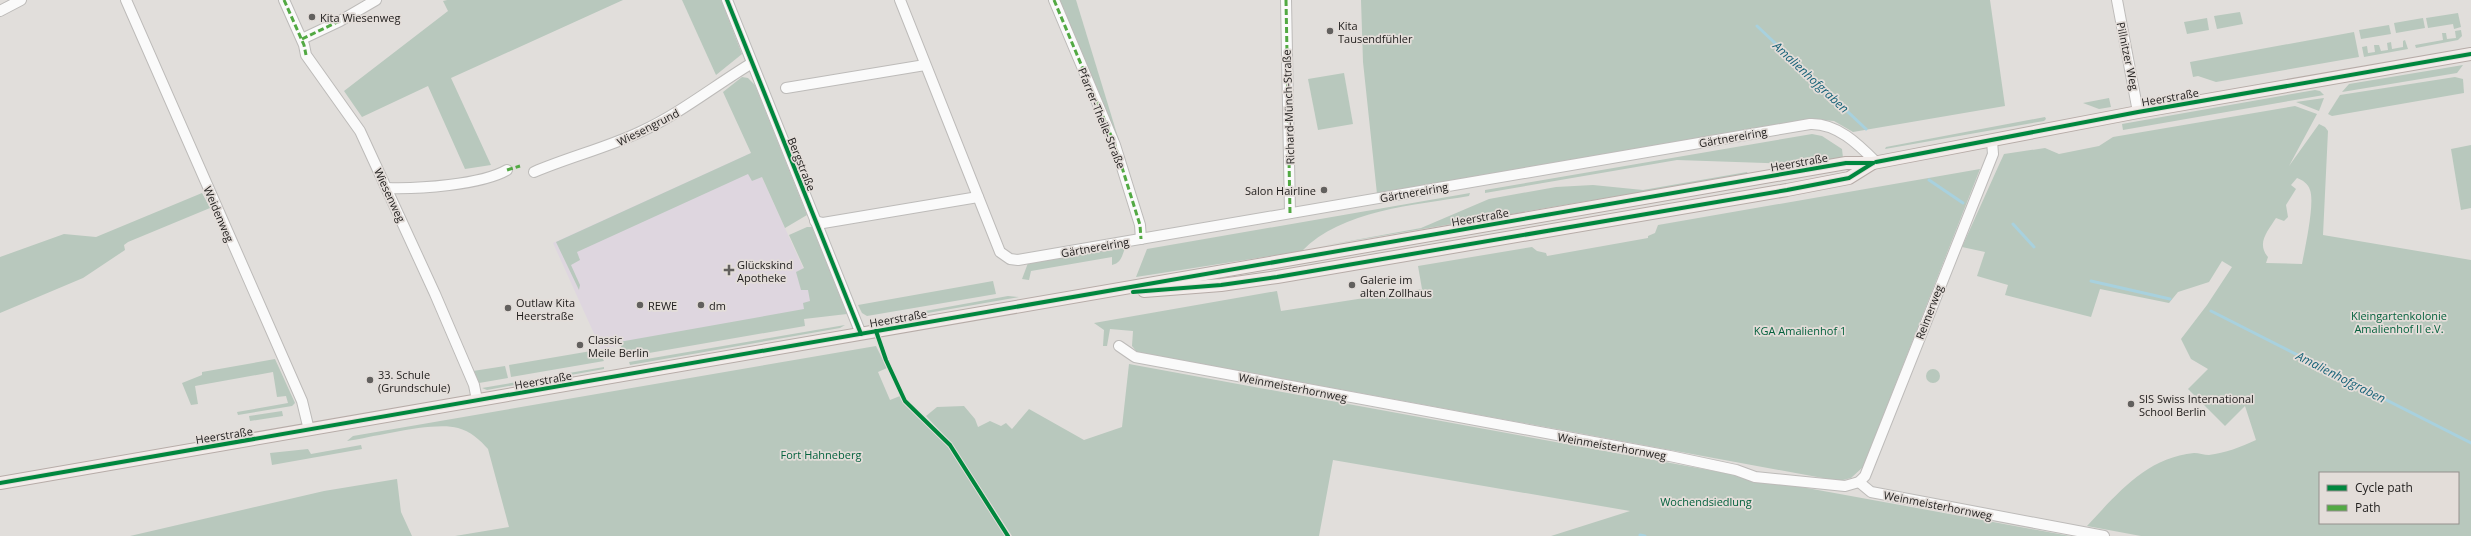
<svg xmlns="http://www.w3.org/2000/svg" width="2471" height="536" font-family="'Open Sans',sans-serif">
<rect width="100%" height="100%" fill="#e1dedb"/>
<polygon fill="#ded6df" points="751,153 822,310 601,349 553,243"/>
<g fill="#b8c8bd" fill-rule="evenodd">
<polygon points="447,0 623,0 451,78 491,165 465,169 428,86 362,117 344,91 448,11 443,1"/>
<polygon points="682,0 721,0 742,54 716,75"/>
<polygon points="1059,0 1076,0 1124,157"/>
<polygon points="1361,0 1990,0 2005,106 1853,132 1834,121 1811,119 1377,194 1363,62"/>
<polygon points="2240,12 2243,24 2217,29 2214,16"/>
<polygon points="2458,13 2461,27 2454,29 2453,24 2428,28 2426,18"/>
<polygon points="2207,18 2209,30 2187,34 2184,22"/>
<polygon points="2423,18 2425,28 2396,33 2394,23"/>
<polygon points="2389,25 2391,34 2361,39 2359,30"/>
<polygon points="2461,30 2462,36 2458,40 2416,48 2415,45 2443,40 2442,33 2446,33 2447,39 2456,38 2455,31"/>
<polygon points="2354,32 2359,57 2216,82 2198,76 2193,77 2190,62"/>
<polygon points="2405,40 2408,49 2364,57 2362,47 2367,46 2368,53 2375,52 2374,45 2379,45 2381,51 2388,50 2387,43 2391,42 2392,49 2403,47 2403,41"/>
<polygon points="2463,65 2457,73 2342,92 2349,84"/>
<polygon points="1344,73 1353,124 1318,130 1308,79"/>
<polygon points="742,77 748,78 755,85 807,215 785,228 762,177 752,181 748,174 577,252 580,260 571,265 580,285 579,290 556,242 751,153 723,92"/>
<polygon points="2455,77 2463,79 2464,93 2332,116 2328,114 2340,95"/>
<polygon points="2315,90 2320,91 2324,95 2123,130 2122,124"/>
<polygon points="2109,98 2111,107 2099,109 2083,103"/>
<polygon points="2324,98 2319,111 2296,102"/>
<path d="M 2295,106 L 2317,114 L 2289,166 L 2319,124 L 2325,127 L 2328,131 L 2323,235 L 2471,260 L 2471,536 L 2141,536 L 2087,526 C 2118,493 2146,458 2194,453 C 2199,453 2204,455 2209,455 C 2225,453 2241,447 2256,440 L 2245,406 L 2225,426 L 2188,389 L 2208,369 L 2191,359 L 2181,339 L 2207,305 L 2232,267 L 2222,261 L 2209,282 L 2178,292 L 2169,303 L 2100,289 L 2091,317 L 2005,295 L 2008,285 L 1977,276 L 1985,252 L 1962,247 L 1998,167 L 2004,154 L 2045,148 L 2059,154 L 2099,146 L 2113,137 ZM 2297,178 C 2302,180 2308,183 2310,190 C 2315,203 2305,248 2302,264 L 2266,263 L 2268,257 C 2256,243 2268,231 2276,218 L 2284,221 L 2288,217 L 2286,205 L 2296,189 L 2291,185 ZM 2320,473 L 2458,473 L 2458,523 L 2320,523 Z"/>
<polygon points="2045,117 2046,119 2044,121 1885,149 1886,147"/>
<polygon points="1812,134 1822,136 1842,149 1843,158 1796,164 1677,160 1485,193 1485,190"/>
<polygon points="2471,145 2471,208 2461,210 2451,149"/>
<polygon points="1980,169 1863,467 1851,478 1839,481 1137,352 1132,346 1133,331 1110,329 1107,346 1103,346 1104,330 1094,323 1277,291 1281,311 1422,289 1418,266 1532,247 1537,251 1546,253 1547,256 1648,238 1648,236 1655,233 1658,225"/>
<polygon points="1747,172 1748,174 1322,246 1421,228 1489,199 1556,187 1593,185 1643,190"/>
<polygon points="202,193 210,208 128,242 124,245 125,250 83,278 0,313 0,257 64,234 96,237"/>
<path d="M 1470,193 L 1469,196 C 1416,205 1341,210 1302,251 L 1136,277 L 1147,249 Z"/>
<polygon points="807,227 812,227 847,314 804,319 805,326 626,357 619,342 804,309 803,303 810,301 808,290 801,290 796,272 804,268 789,235"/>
<path d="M 1123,247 L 1125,248 C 1122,256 1121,263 1112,265 L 1112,257 L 1031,271 L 1029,280 L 1022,279 L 1028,263 Z"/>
<polygon points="993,281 996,294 867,316 862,313 858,305"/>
<polygon points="1008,296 1019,297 893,319 892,317"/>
<polygon points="845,325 840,328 630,365 629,362"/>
<path d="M 876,346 L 887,368 L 878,372 L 890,400 L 900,396 L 947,445 L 1006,536 L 455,536 L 509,527 L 488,449 C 480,440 470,431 458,428 C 433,421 375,437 347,441 L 353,436 Z"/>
<polygon points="597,350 604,361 511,377 509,365"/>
<polygon points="275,359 295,403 292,406 238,415 237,412 288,403 286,396 277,397 273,372 195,386 198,404 191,405 182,383 202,375 202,372"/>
<polygon points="1129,364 2070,536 1551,536 1630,511 1333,460 1319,536 1012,536 952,444 926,416 937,407 964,406 975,419 978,427 990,421 1001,426 1006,423 1012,429 1029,409 1084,440 1122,427"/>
<polygon points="505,366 508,378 479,383 473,371"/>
<polygon points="604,367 604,369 487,390 482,388"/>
<circle cx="1933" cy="376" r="7"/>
<polygon points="282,411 283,416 250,421 249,416"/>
<polygon points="361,445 362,449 272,465 270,453 308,449 311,454"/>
<polygon points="397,479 401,512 412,536 130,536 324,491"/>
</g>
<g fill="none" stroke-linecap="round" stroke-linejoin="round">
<g stroke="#a8d1de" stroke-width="3">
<polyline points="1757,26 1866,129"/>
<polyline points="1929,180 1963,203"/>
<polyline points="2013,224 2034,247"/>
<polyline points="2091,281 2170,299"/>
<polyline points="2211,311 2471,443"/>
<polyline points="1640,535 1645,536"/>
</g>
<defs>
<g id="minor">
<polyline points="126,0 302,401 309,430"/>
<polyline points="284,0 304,45 306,55 360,131 435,294 474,385 477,400"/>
<polyline points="727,0 861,334"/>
<path d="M 900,0 L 1000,252 L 1010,259 L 1018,260 L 1810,124 C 1837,123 1858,144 1876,162"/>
<polyline points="1054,0 1115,145 1140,225 1141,239"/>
<polyline points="1286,0 1290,213"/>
<polyline points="2117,0 2138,112"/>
<polyline points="0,11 21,0"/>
<polyline points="302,39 340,21 376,0"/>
<polyline points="786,88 925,65"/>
<path d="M 534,172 C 569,157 606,148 640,132 C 681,113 714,86 752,63"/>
<path d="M 387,188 C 418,189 481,185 507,170"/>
<polyline points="815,221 823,223 978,197"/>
<polyline points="1119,346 1135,357 1670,456 1736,470 1755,477 1845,486 1859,482 1865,476 1993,154 1992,141"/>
<polyline points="1859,482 1871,492 2104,536"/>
</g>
<g id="major">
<polyline points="1144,291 1221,285 1277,277 1787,190 1849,178 1873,163"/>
<polyline points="0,483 1846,163 1873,163 2138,112 2471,54"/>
</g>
</defs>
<use href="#minor" stroke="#bdbbb9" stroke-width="12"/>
<use href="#major" stroke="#b7aca8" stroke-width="14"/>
<use href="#minor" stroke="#fafafa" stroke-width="10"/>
<use href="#major" stroke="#f2ecea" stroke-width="12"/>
<g stroke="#52a943" stroke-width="3" stroke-dasharray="6 3" stroke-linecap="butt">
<polyline points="284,0 304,45 306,55"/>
<polyline points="1054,0 1115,145 1140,225 1141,239"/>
<polyline points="1286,0 1290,213"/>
<polyline points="302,39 352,15"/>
<polyline points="507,170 520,166"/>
</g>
<defs>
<g id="cycleway">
<polyline points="727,0 861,334"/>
<polyline points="1876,162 2138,112 2471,54"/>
<polyline points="1133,292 1221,285 1277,277 1787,190 1849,178 1873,163"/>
<polyline points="876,331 886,360 905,401 950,445 1008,536"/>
<polyline points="0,483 1846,163 1873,163"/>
</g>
</defs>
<use href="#cycleway" stroke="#e3ddd9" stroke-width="6"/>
<use href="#cycleway" stroke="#00873e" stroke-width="4"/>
</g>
<g fill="#62605e" stroke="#e3ddd9" stroke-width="1.5">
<circle cx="312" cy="17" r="4"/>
<circle cx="1330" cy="31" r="4"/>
<circle cx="1324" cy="190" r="4"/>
<path d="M727 264h4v4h4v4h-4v4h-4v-4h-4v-4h4z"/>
<circle cx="1352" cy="285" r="4"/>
<circle cx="640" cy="305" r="4"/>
<circle cx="701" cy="305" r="4"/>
<circle cx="508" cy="308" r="4"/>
<circle cx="580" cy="345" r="4"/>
<circle cx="370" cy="380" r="4"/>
<circle cx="2131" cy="404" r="4"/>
</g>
<g text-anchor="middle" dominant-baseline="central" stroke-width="3.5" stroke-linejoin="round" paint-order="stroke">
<g font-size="11" fill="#1e1c1b" stroke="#e3ddd9" text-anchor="start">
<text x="320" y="17">Kita Wiesenweg</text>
<text x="1338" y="25">Kita<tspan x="1338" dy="13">Tausendfühler</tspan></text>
<text x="1316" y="190" text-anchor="end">Salon Hairline</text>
<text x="737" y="264">Glückskind<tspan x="737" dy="13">Apotheke</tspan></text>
<text x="1360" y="279">Galerie im<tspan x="1360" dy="13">alten Zollhaus</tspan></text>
<text x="516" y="302">Outlaw Kita<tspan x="516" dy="13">Heerstraße</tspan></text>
<text x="648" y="305">REWE</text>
<text x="709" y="305">dm</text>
<text x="588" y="339">Classic<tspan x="588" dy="13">Meile Berlin</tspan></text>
<text x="378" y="374">33. Schule<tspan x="378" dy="13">(Grundschule)</tspan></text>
<text x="2139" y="398">SIS Swiss International<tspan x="2139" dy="13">School Berlin</tspan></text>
</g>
<g font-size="11" fill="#1e1c1b" stroke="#e3ddd9">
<text transform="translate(2128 56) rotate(78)">Pillnitzer Weg</text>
<text transform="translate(2170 97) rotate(-10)">Heerstraße</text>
<text transform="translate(1288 107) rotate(-92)">Richard-Münch-Straße</text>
<text transform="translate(1102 118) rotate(68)">Pfarrer-Theile-Straße</text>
<text transform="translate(648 127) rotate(-27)">Wiesengrund</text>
<text transform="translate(1733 137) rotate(-10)">Gärtnereiring</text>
<text transform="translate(1799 162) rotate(-10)">Heerstraße</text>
<text transform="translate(802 164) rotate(68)">Bergstraße</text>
<text transform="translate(1414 192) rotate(-10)">Gärtnereiring</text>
<text transform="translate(390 195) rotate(65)">Wiesenweg</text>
<text transform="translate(219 214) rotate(67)">Weidenweg</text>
<text transform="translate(1480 217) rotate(-10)">Heerstraße</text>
<text transform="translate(1095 247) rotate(-10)">Gärtnereiring</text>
<text transform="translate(1929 312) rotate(-69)">Reimerweg</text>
<text transform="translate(898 318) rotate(-10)">Heerstraße</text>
<text transform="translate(543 380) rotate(-10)">Heerstraße</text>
<text transform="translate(1293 387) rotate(11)">Weinmeisterhornweg</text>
<text transform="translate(224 435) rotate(-9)">Heerstraße</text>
<text transform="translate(1612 446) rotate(10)">Weinmeisterhornweg</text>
<text transform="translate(1938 505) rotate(11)">Weinmeisterhornweg</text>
</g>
<g font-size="11" fill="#04613d" stroke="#e3ddd9">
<text x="2399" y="315">Kleingartenkolonie<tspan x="2399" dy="13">Amalienhof II e.V.</tspan></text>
<text x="1800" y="330">KGA Amalienhof 1</text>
<text x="821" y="454">Fort Hahneberg</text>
<text x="1706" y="501">Wochendsiedlung</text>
</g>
<g font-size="12" font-style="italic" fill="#156177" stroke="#e3ddd9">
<text transform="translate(1811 77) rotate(43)">Amalienhofgraben</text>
<text transform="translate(2341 377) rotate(27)">Amalienhofgraben</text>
</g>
</g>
<rect x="2319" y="472" width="140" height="52" fill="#e3ddd9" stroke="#94908d"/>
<rect x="2327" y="485" width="20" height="6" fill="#00873e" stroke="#94908d"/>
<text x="2355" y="492" font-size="12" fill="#1e1c1b">Cycle path</text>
<rect x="2327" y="505" width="20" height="6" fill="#52a943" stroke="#94908d"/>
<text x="2355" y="512" font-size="12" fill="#1e1c1b">Path</text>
</svg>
